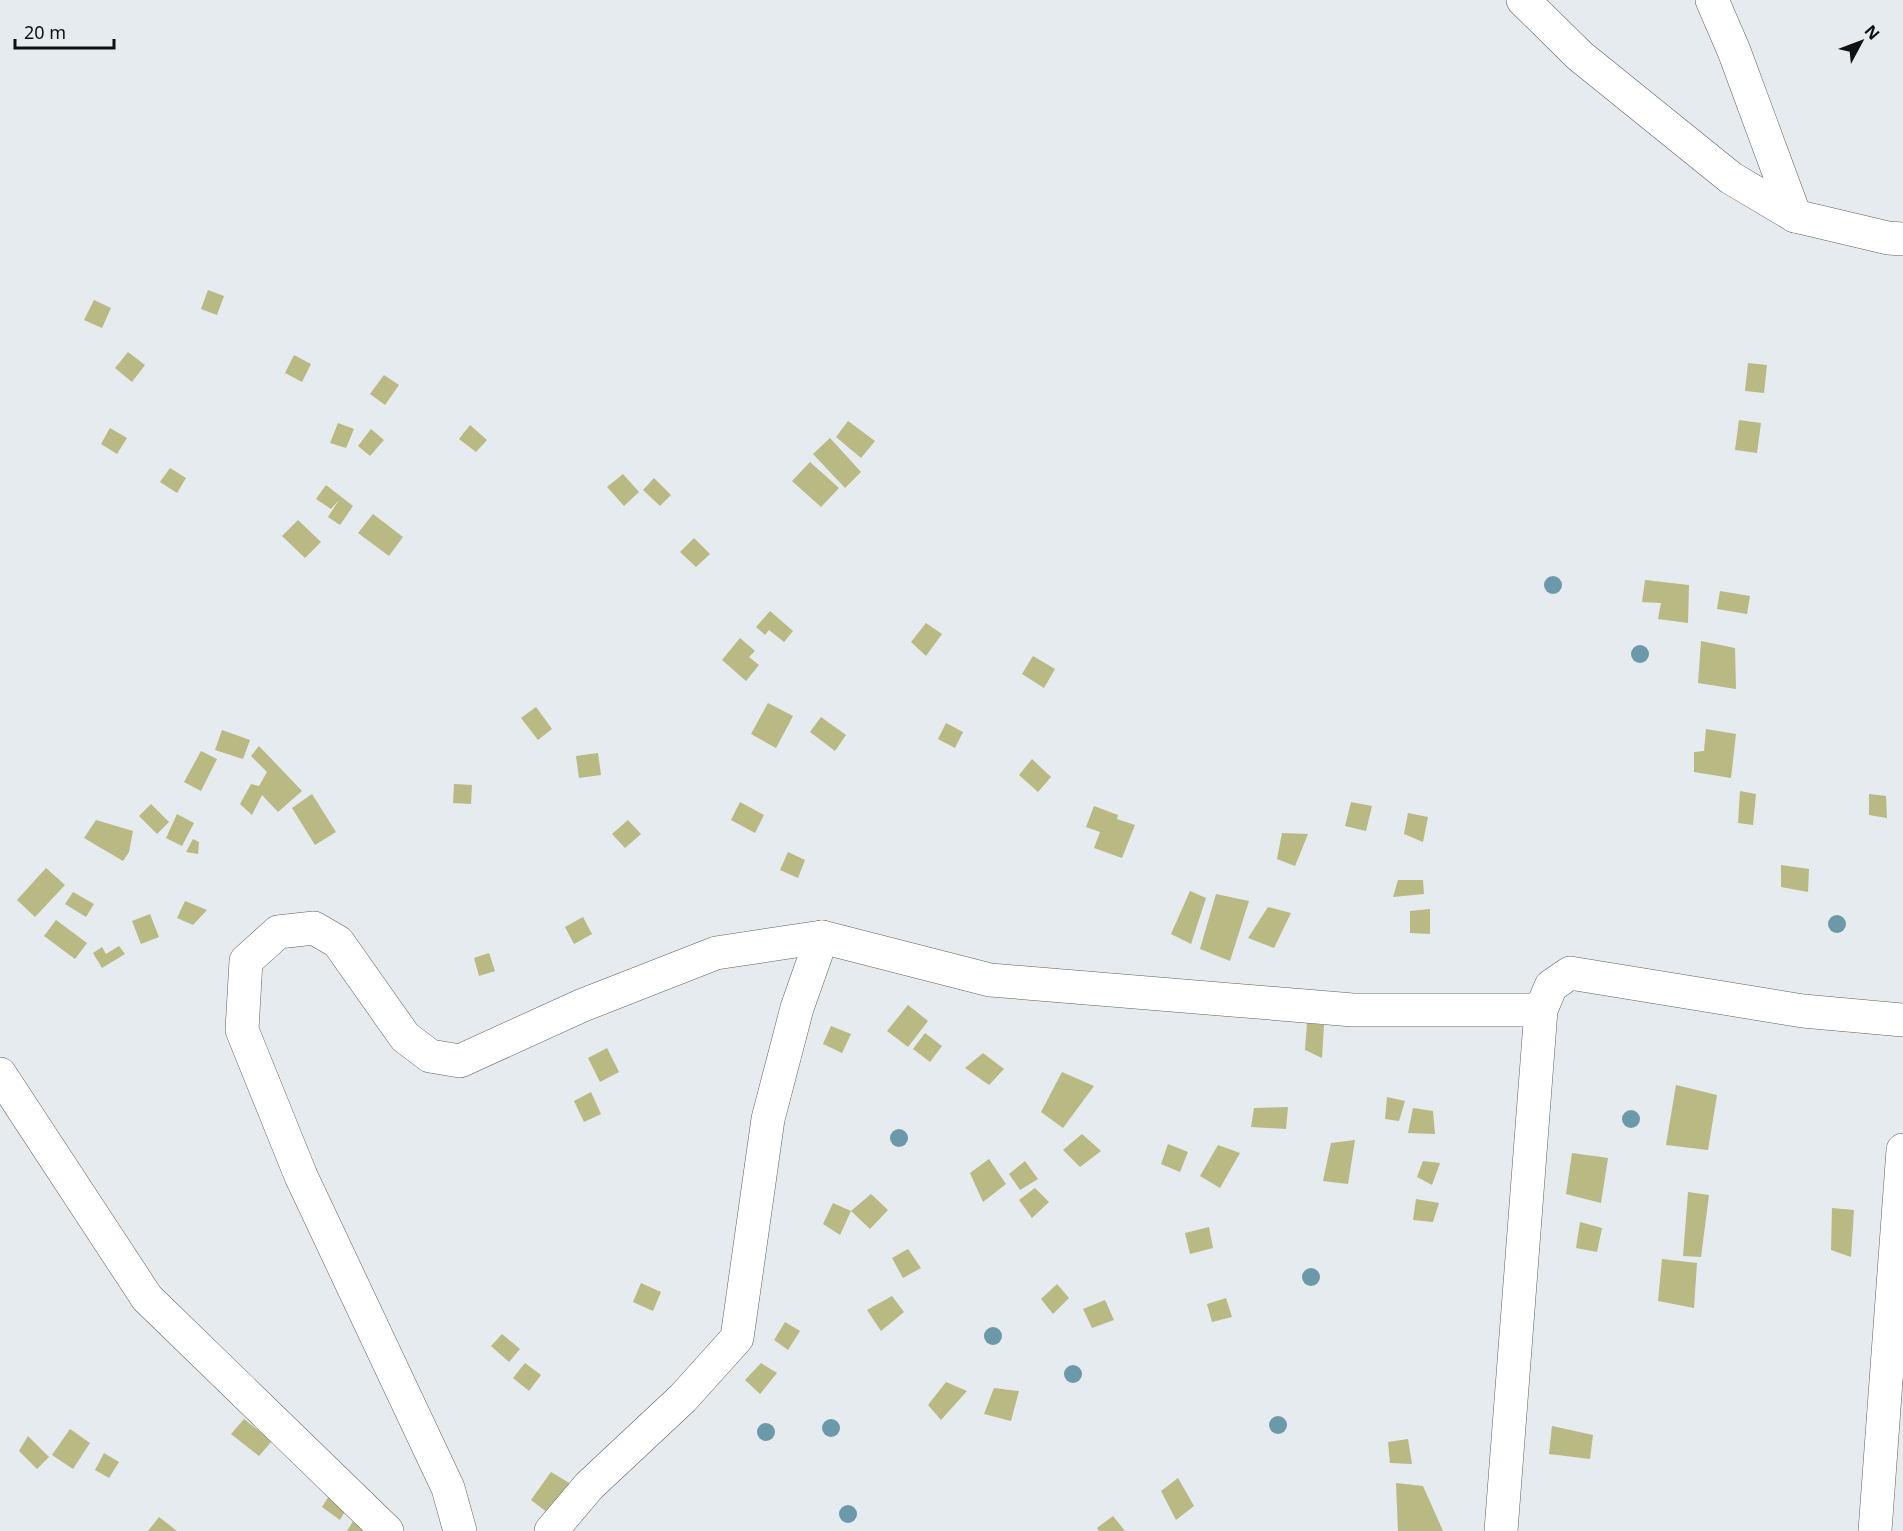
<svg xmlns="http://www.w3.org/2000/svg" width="1903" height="1531" font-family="'Noto Sans',sans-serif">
<rect width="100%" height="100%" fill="#e5ebee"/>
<g fill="#b9b983">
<polygon points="208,290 224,296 217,315 201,309"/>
<polygon points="94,300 111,308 102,328 84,320"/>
<polygon points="128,352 145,365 132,382 115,368"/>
<polygon points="294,355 311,364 302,382 285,373"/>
<polygon points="1748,363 1767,365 1764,393 1745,391"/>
<polygon points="384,375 399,385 385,405 370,394"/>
<polygon points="1739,420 1761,423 1757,453 1735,450"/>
<polygon points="848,421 875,441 861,458 836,437"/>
<polygon points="338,423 354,429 346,448 330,443"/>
<polygon points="470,425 487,440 476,452 459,439"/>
<polygon points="110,428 127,438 117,454 101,444"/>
<polygon points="371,429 384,440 370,456 358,446"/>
<polygon points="830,438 861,472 845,488 813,454"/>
<polygon points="810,462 839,488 821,507 792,481"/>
<polygon points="170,468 186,478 177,493 160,482"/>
<polygon points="623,474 639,492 624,506 607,487"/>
<polygon points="654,478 671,495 660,506 643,490"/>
<polygon points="326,485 353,506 340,525 328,517 339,500 331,509 316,499"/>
<polygon points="373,514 403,537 389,556 358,533"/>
<polygon points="298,520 321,542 305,558 282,536"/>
<polygon points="694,538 710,554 696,567 680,552"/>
<polygon points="1645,580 1689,585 1688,623 1658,619 1661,603 1642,602"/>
<polygon points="1720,591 1750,596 1747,614 1717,609"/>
<polygon points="770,611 793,631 784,642 769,630 765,635 756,627"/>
<polygon points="926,623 942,634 926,656 911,642"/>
<polygon points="740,638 755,651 749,657 759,665 746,681 722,660"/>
<polygon points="1701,641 1735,648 1736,689 1698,683"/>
<polygon points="1033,656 1055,669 1044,688 1022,674"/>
<polygon points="768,703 793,716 776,748 751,734"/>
<polygon points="536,707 552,729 538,740 521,718"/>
<polygon points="821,717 846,735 835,751 810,732"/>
<polygon points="946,723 963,732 955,748 938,739"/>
<polygon points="1706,729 1736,734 1731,778 1694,772 1694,752 1704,751"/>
<polygon points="222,730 250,740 243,759 215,750"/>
<polygon points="259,746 302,791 278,812 262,795 252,815 240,804 251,784 259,786 267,772 251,756"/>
<polygon points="201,751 217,759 201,791 184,782"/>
<polygon points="598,753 601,775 579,778 576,756"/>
<polygon points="1032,759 1051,777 1038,792 1019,775"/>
<polygon points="454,784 472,785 471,804 453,803"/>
<polygon points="1740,791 1756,794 1753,825 1738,823"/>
<polygon points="312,794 336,832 315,845 292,808"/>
<polygon points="1869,794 1886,796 1887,818 1869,815"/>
<polygon points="740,802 764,815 755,833 731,820"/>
<polygon points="1351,802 1372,806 1366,831 1345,826"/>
<polygon points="151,804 169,822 157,834 139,816"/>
<polygon points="1094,806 1118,815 1117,819 1135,825 1122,858 1094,848 1100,832 1086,827"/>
<polygon points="1408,813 1428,817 1423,842 1404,834"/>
<polygon points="177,814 194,823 182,846 166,838"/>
<polygon points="96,820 133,831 129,852 123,861 84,838"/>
<polygon points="628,820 641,834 625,848 612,834"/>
<polygon points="1282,833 1308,834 1295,866 1277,859"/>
<polygon points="193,839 199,842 198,854 186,852"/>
<polygon points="788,852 805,860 798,878 780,870"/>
<polygon points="1781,865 1809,869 1808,892 1781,887"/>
<polygon points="46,868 65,885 35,917 17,900"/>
<polygon points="1398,880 1423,880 1424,894 1393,897"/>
<polygon points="1190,891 1206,898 1191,944 1171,934"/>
<polygon points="73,892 94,904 86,917 65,904"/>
<polygon points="1216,894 1249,901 1230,961 1200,949"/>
<polygon points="185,901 207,910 193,925 177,918"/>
<polygon points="1268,907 1291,913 1274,948 1248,938"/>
<polygon points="1430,909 1430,934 1410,933 1410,911"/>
<polygon points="150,914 159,937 141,944 132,921"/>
<polygon points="583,917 592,934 574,944 565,927"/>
<polygon points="56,920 87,943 75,959 44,936"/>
<polygon points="119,946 125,954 102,968 93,953 102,947 106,954"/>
<polygon points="489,953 495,971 479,976 474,958"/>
<polygon points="908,1005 928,1021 908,1047 887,1031"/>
<polygon points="1307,1023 1324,1025 1322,1058 1305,1050"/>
<polygon points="831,1026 851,1034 842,1053 823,1044"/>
<polygon points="925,1033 942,1046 930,1062 913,1049"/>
<polygon points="607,1048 619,1072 600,1082 588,1058"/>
<polygon points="983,1053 1004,1069 989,1085 965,1068"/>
<polygon points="1062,1072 1094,1086 1063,1128 1041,1112"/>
<polygon points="1676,1085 1717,1095 1708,1150 1666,1145"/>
<polygon points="591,1092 601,1114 584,1122 574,1101"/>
<polygon points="1387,1097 1405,1101 1399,1121 1385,1119"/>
<polygon points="1288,1107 1286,1129 1251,1127 1254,1108"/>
<polygon points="1413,1108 1433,1111 1435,1134 1408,1133"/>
<polygon points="1082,1134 1101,1151 1080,1167 1063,1150"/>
<polygon points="1355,1140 1348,1184 1323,1181 1331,1143"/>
<polygon points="1168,1144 1188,1152 1180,1172 1161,1164"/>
<polygon points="1218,1145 1240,1153 1220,1188 1200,1176"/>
<polygon points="1572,1153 1608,1158 1601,1203 1566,1194"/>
<polygon points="989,1159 1006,1184 983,1202 970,1173"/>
<polygon points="1025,1161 1038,1179 1020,1190 1009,1174"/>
<polygon points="1423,1161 1440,1163 1432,1185 1417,1177"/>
<polygon points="1035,1188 1049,1202 1032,1218 1019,1200"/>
<polygon points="1688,1192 1709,1195 1701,1257 1683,1256"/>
<polygon points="871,1194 888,1210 870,1229 851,1211 840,1235 823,1224 833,1203 851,1211"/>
<polygon points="1416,1199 1439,1203 1433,1222 1413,1220"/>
<polygon points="1832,1208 1854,1210 1851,1257 1831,1250"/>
<polygon points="1580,1222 1602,1228 1597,1252 1576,1248"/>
<polygon points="1209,1227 1213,1248 1190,1254 1185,1233"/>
<polygon points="908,1249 921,1268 903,1278 892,1258"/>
<polygon points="1662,1259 1697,1263 1694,1308 1658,1301"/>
<polygon points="641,1283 661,1292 653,1311 633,1302"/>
<polygon points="1057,1284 1069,1298 1053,1314 1041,1299"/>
<polygon points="892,1296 904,1312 881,1331 867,1310"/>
<polygon points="1226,1298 1232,1317 1212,1322 1207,1304"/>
<polygon points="1105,1300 1114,1320 1092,1328 1083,1309"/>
<polygon points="785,1322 800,1331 788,1350 774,1340"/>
<polygon points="502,1334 520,1349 509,1362 491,1346"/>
<polygon points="525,1363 541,1375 529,1391 513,1378"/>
<polygon points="761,1363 777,1373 760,1394 745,1380"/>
<polygon points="946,1382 967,1391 941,1420 928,1405"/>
<polygon points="994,1388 1019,1391 1011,1421 984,1414"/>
<polygon points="244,1419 272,1441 259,1456 231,1434"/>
<polygon points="1552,1426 1593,1435 1590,1459 1549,1454"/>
<polygon points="70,1429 90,1443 73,1469 52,1455"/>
<polygon points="28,1436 49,1457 37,1469 19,1451"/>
<polygon points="1408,1439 1412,1464 1390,1463 1388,1442"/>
<polygon points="104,1453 119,1462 109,1478 95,1470"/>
<polygon points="551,1472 571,1484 548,1513 531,1500"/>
<polygon points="1178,1478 1194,1506 1176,1520 1161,1491"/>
<polygon points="1396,1483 1423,1486 1443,1531 1398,1531"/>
<polygon points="334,1488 348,1506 340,1520 322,1507"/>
<polygon points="358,1513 376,1531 347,1531"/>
<polygon points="1113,1516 1125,1531 1099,1531 1097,1528"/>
<polygon points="159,1517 177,1531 148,1531"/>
</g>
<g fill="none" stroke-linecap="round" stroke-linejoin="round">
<defs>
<g id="minor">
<polyline points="1523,0 1580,56 1731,178 1795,216 1888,238 1903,239"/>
<polyline points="1712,0 1734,51 1795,216"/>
<polyline points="0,1074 147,1298 387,1531"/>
<polyline points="460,1531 448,1488 301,1176 242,1030 246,961 278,932 314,928 338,942 405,1037 430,1056 460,1061 583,1005 716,953 822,937 990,980 1353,1010 1541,1010"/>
<polyline points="551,1531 589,1486 683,1398 737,1338 768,1119 797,1008 822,937"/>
<polyline points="1501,1531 1541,1010 1551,986 1570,973 1803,1011 1903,1020"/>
<polyline points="1875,1531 1903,1150"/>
</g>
</defs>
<use href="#minor" stroke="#5c6164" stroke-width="34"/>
<use href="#minor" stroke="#fff" stroke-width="33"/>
</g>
<g fill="#6b99aa">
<circle cx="1553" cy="585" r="9"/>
<circle cx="1640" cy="654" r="9"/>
<circle cx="1837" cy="924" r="9"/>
<circle cx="1631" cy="1119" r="9"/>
<circle cx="899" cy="1138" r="9"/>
<circle cx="1311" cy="1277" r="9"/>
<circle cx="993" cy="1336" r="9"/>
<circle cx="1073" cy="1374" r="9"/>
<circle cx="1278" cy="1425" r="9"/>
<circle cx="831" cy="1428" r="9"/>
<circle cx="766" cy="1432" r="9"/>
<circle cx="848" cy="1514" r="9"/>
</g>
<g transform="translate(1861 42) rotate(49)" stroke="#e5ebee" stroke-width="4.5" paint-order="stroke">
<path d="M0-4.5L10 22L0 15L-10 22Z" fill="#0e1011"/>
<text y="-9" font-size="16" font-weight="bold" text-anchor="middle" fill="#0e1011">N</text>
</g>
<path d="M15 39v9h99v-9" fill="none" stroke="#0e1011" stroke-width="3"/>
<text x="24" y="39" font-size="18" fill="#0e1011" stroke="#e5ebee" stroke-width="4.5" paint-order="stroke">20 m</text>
</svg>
